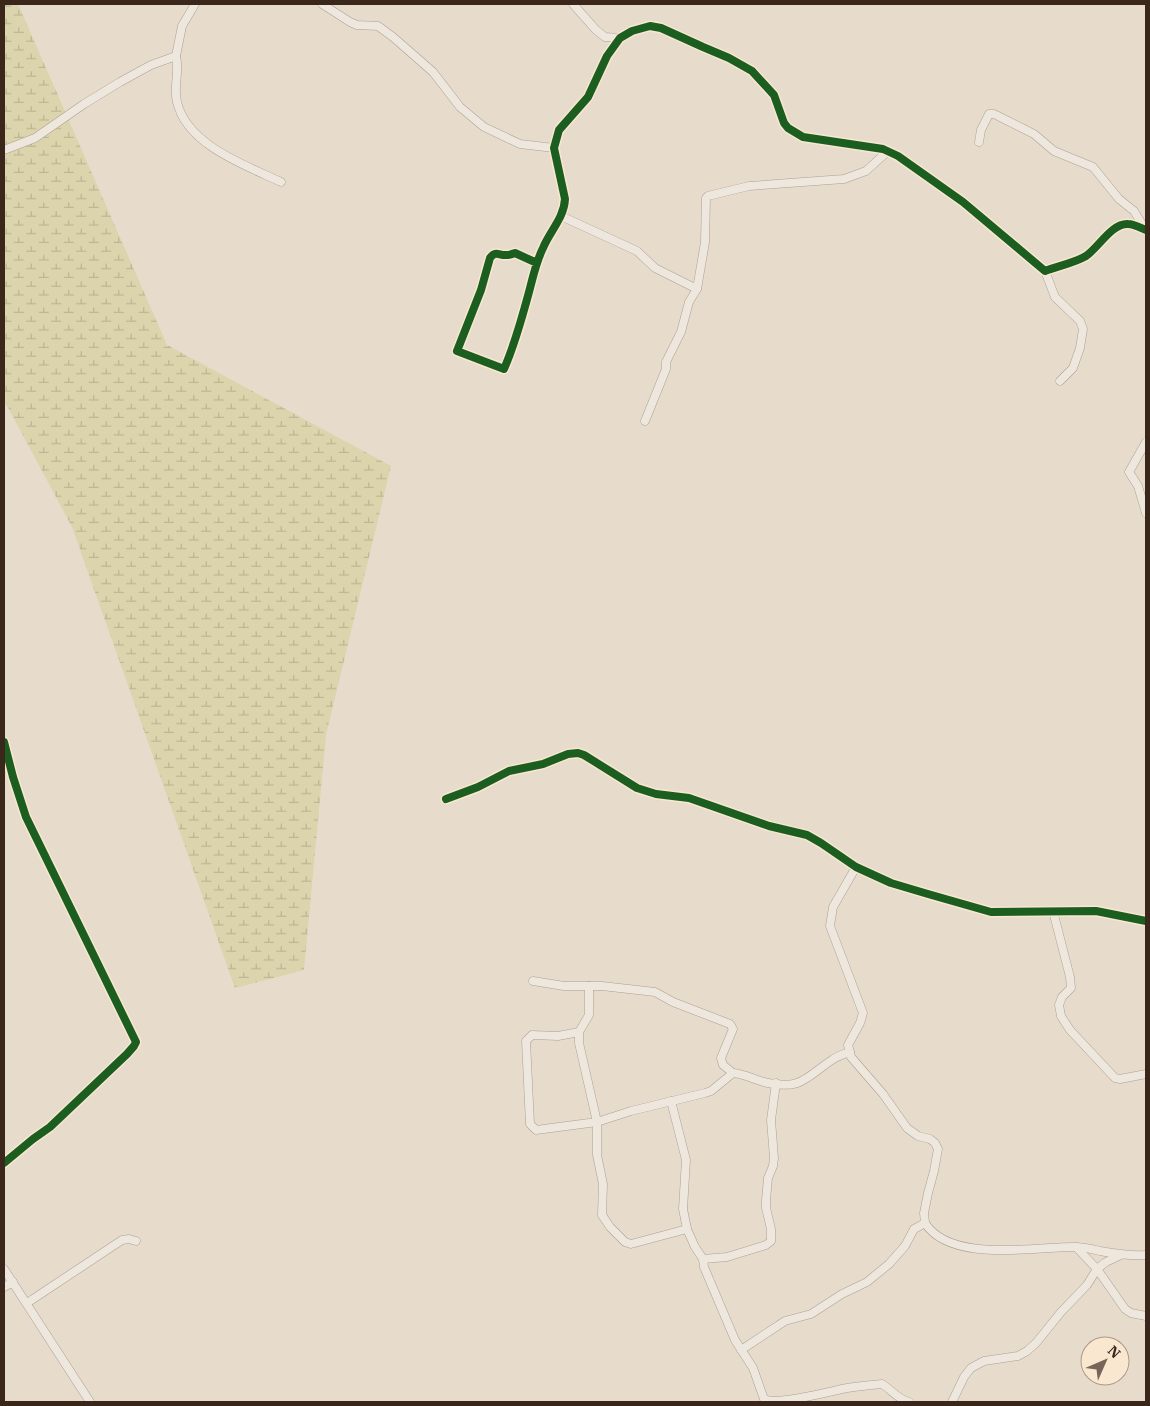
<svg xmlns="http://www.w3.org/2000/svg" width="1150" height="1406" font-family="'IBM Plex Serif',serif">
<defs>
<pattern id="wetland-marsh" width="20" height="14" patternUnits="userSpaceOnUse" patternTransform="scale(1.25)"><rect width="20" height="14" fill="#dbd4ac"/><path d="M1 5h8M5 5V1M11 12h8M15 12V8" fill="none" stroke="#bdb693"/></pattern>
</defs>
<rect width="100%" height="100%" fill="#e7dbcb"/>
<polygon fill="url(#wetland-marsh)" points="4,4 18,4 167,345 391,466 326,735 304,970 235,988 72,527 4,400"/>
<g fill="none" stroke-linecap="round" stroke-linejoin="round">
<defs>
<g id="street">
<polyline points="322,4 350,22 357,25 378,26 393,37 433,72 460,107 484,127 520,144 554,148"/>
<polyline points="573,4 596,30 605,37 620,38"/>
<path d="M 176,56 C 180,71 173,87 177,102 C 187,145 245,165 281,182"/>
<polyline points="979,142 981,130 989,114 994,114 1034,134 1054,151 1093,167 1119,199 1134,211 1145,229"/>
<polyline points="4,150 35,138 84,104 120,82 151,65 176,56 182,26 195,4"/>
<polyline points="561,216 637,251 655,268 697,289"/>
<path d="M 537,263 L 515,253 C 512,254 510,255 507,255 C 499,256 496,250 490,258 L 481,290 L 457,351 L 504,369 C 515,344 522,318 529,292 C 533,277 536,262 543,248 C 550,231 564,218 565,199 L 554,148 L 559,130 L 588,97 L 607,56 L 620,38 L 632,31 L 650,26 L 661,28 L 703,47 L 729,58 L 752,71 L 774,95 L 784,123 L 788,128 L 803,137 L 883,149 L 898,156 L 963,202 L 1045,271 C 1058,266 1074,263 1086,256 C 1099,247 1112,223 1128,224 C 1134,224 1141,228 1146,230"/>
<polyline points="1045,271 1055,297 1080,321 1083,329 1080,348 1073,368 1060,381"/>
<polyline points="645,421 666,369 666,362 681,332 689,302 697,289 705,242 706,198 708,196 749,186 844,179 866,171 888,151"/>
<polyline points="1146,442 1129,472 1138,486 1146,513"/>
<polyline points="4,742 13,777 26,817 136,1042 134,1046 127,1054 50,1127 33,1139 4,1163"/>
<polyline points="446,799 478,787 509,771 543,764 568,754 578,753 584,755 637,788 656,794 689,798 769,826 807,835 821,843 856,867 891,883 928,894 991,912 1096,911 1146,921"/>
<polyline points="856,867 833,907 830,926 863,1013 860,1023 848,1045 851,1057 883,1094 907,1128 918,1136 930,1139 935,1143 938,1149 934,1171 928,1193 924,1213 925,1223"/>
<polyline points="1053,911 1070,977 1071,988 1062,997 1059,1005 1061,1016 1070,1030 1115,1078 1120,1079 1146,1074"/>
<polyline points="533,981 564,986 602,986 655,992 673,1002 730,1024 733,1029 721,1058 723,1065 733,1073"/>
<polyline points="589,986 589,1015 579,1032 579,1043 597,1122 597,1155 603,1184 602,1215 610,1227 625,1242 631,1244 687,1229"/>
<path d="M 579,1032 L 558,1036 L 532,1035 L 526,1041 L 530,1124 L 536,1130 L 597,1122 L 631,1111 L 705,1093 L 711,1091 L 733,1073 C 746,1074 756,1081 768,1083 C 802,1090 806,1077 832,1060 C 837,1056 844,1054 850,1052"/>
<path d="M 671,1101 L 686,1160 L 683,1209 L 687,1229 L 695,1247 L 703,1259 L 704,1267 L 735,1340 L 753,1368 L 764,1399 C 777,1406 831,1391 847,1388 C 859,1386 870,1385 882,1384 C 892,1390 897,1399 909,1402"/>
<polyline points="1076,1247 1097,1269 1125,1309 1131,1313 1146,1316"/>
<polyline points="703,1259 727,1257 766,1245 771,1241 771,1229 766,1208 766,1200 768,1178 773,1166 774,1158 771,1120 776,1083"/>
<polyline points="4,1269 90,1402"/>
<polyline points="4,1287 13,1282"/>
<polyline points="27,1303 122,1240 129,1239 136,1241"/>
<path d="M 741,1350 L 785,1321 L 811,1314 L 842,1294 L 867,1282 L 889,1264 L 905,1246 L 914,1229 L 925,1223 C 950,1263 1034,1247 1074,1247 C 1083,1247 1092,1249 1100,1251 C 1116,1254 1131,1256 1146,1255"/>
<polyline points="952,1402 964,1377 971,1368 984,1361 1018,1356 1027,1351 1036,1343 1061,1312 1087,1285 1097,1269 1106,1262 1121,1255"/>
</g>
</defs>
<use href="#street" stroke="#aca095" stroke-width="9"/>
<use href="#street" stroke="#eee7de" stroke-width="8"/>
<defs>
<g id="cycleway">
<path d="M 537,263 L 515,253 C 512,254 510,255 507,255 C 499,256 496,250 490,258 L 481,290 L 457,351 L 504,369 C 515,344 522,318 529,292 C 533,277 536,262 543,248 C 550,231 564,218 565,199 L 554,148 L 559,130 L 588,97 L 607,56 L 620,38 L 632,31 L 650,26 L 661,28 L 703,47 L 729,58 L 752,71 L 774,95 L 784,123 L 788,128 L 803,137 L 883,149 L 898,156 L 963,202 L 1045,271 C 1058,266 1074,263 1086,256 C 1099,247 1112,223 1128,224 C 1134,224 1141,228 1146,230"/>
<polyline points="4,742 13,777 26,817 136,1042 134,1046 127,1054 50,1127 33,1139 4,1163"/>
<polyline points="446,799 478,787 509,771 543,764 568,754 578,753 584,755 637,788 656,794 689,798 769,826 807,835 821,843 856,867 891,883 928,894 991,912 1096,911 1146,921"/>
</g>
</defs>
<use href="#cycleway" stroke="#f9e7d0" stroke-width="11"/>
<use href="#cycleway" stroke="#1b5e20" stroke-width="8"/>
</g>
<rect width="1150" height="1406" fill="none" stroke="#3b261c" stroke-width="10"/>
<g transform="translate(1105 1361) rotate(45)"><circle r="24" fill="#f9e7d0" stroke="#ad9a88"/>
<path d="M0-4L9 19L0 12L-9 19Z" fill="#776559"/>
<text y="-8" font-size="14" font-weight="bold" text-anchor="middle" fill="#3b261c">N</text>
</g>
</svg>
